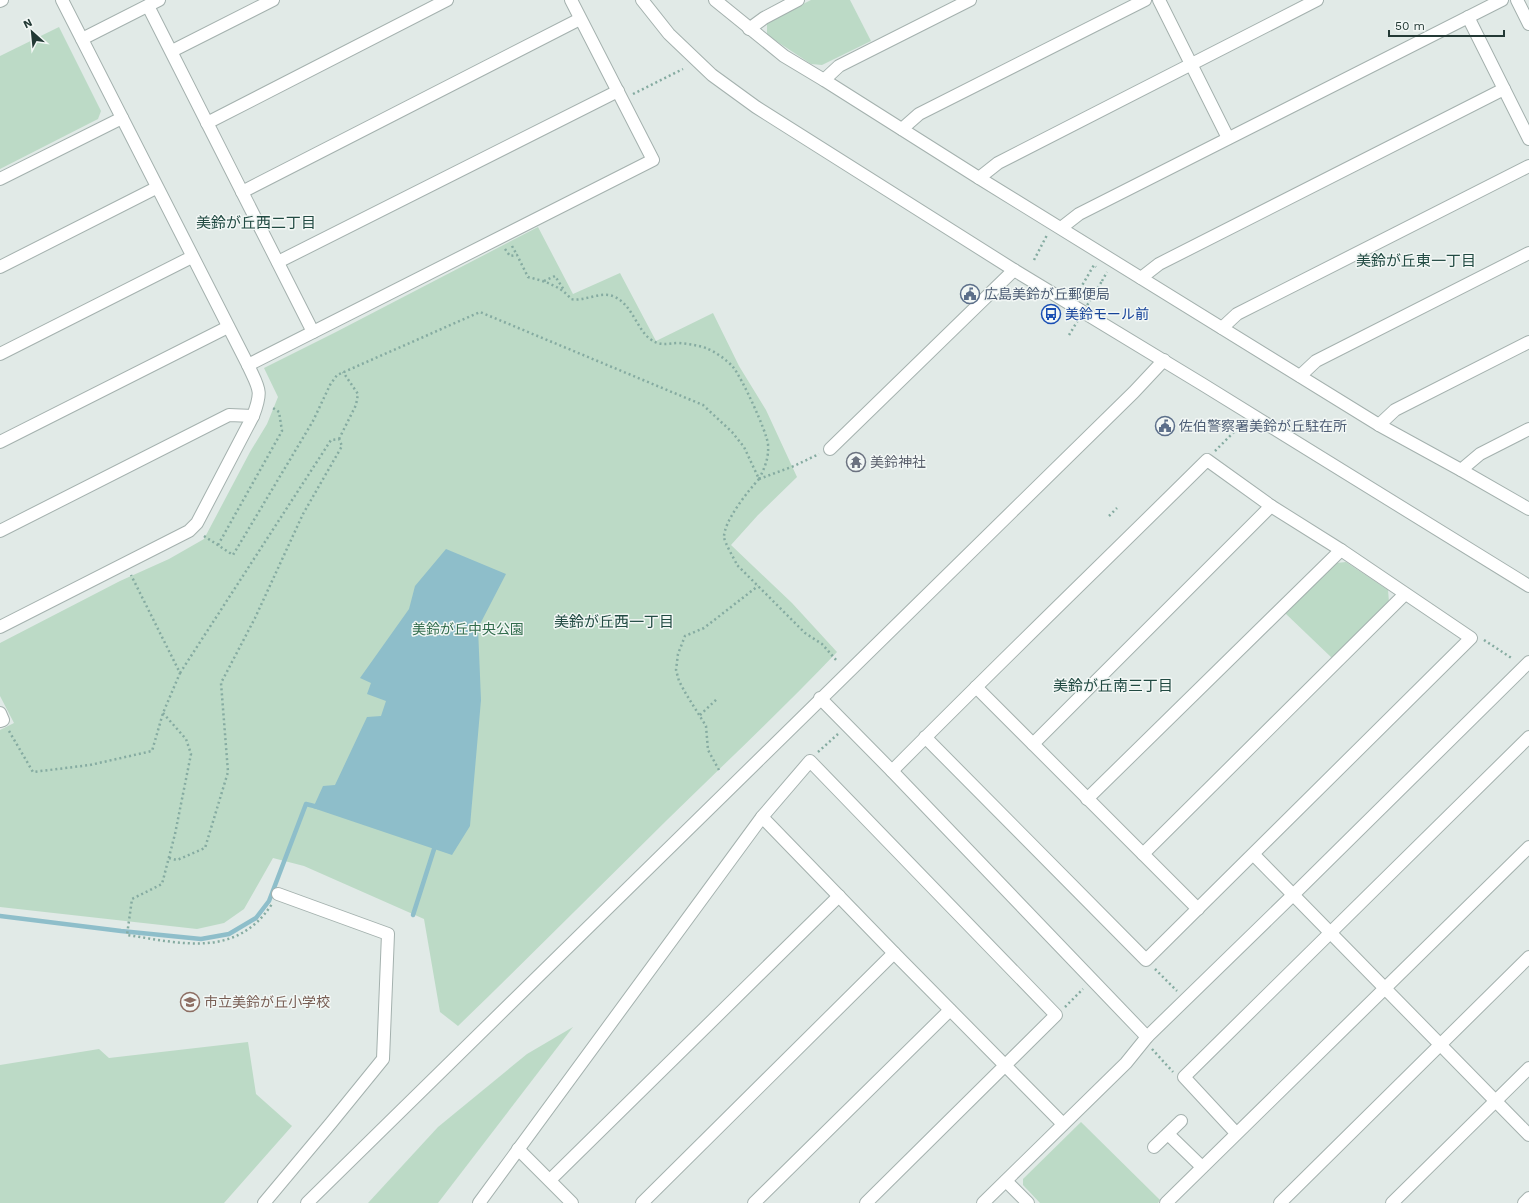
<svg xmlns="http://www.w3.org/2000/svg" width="1529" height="1203" font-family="'Work Sans','Noto Sans JP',sans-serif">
<rect width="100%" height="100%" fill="#e1eae7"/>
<g fill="#bcdac6">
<polygon points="811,0 850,0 871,41 822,65 811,64 767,35 767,22"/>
<polygon points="59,27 101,111 98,119 0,169 0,56"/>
<path d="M 538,227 L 573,294 L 620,273 L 656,341 L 713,313 L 739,366 L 766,410 L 797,477 L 758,515 L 731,545 L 792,603 L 837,652 C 782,710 724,764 667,820 C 597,889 528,958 458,1026 L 440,1012 L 424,919 L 304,866 L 273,858 L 244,909 L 224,923 L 197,929 L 0,907 L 0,730 L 14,723 L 0,696 L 0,643 L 120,581 L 169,559 L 204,539 L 250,452 L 267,424 L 278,397 L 264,368 L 336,332 Z"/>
<polygon points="1346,562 1388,590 1389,602 1332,658 1285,613 1336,563"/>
<polygon points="573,1027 438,1203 368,1203 438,1127 527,1054"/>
<polygon points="248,1042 256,1094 292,1126 224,1203 0,1203 0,1065 99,1049 109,1058"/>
<polygon points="1081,1122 1160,1200 1158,1203 1040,1203 1023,1185 1023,1179"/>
</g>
<polygon fill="#8ebeca" points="446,549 506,574 478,628 481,700 470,826 452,855 313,808 323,786 335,785 367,717 381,716 386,701 367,694 371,683 360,678 409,609 415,586"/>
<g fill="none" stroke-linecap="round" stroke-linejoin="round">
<g stroke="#8ebeca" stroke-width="4.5">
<polyline points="413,915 436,843"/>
<polyline points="0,916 121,931 201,939 229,934 256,918 269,901 306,804 318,807"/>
</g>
<defs>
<g id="minor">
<polyline points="642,0 669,34 712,75 756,107 1014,270 1202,384 1529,586"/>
<polyline points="715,0 784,56 824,80 979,178 1379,425 1461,470 1529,509"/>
<polyline points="1159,0 1228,138"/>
<polyline points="1517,0 1529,24"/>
<polyline points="0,1 2,0"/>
<polyline points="148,6 313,332"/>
<polyline points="1468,17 1529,139"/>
<polyline points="749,29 764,18 798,0"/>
<polyline points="82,39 159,0"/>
<polyline points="172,51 273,0"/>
<polyline points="824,80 839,66 970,0"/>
<polyline points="207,123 447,0"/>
<polyline points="902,129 919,114 1145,0"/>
<polyline points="979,178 998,163 1317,0"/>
<polyline points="0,179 122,118"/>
<polyline points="242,192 580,19"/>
<polyline points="1061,228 1079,214 1502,0"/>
<polyline points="278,262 618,91"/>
<polyline points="0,267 156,188"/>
<polyline points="1141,278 1159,264 1504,89"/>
<polyline points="1222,328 1237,314 1529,166"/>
<polyline points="0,354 192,257"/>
<polyline points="248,365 653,160 571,0"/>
<polyline points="1300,376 1316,361 1529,253"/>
<polyline points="1379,425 1395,410 1529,342"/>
<polyline points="0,442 228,327"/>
<polyline points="830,449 1014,270"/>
<polyline points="1461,470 1480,454 1529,429"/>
<polyline points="0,531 229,415 253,416"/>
<path d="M 0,627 L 189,531 L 197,523 L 253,416 C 263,390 259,389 248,365 L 62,0"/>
<polyline points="976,687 1198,909"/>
<polyline points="820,698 892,771 1147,1037"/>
<polyline points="0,713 3,720 0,721"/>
<polyline points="1033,744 1271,506"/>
<path d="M 892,771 C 996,666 1102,564 1207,460 L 1271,506 L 1341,550 L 1471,638 L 1146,960 L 925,737"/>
<polyline points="1087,799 1341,550"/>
<polyline points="762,817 894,953 1063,1124"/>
<polyline points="1143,854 1405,594"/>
<polyline points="1254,855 1529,1135"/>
<polyline points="1236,1133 1184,1077 1529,737"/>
<polyline points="1168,1134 1202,1167"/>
<polyline points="1154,1147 1181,1121"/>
<polyline points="518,1149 572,1203"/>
<polyline points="550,1180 839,896"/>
<polyline points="1006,1181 1028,1203"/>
<polyline points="264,1203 331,1123 383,1059 388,934 278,894"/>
<polyline points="307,1203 1134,392 1164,360"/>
<polyline points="479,1203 762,817 810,761 1056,1015 866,1203"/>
<polyline points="642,1203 894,953"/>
<polyline points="754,1203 950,1010"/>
<polyline points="983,1203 1126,1063 1147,1037 1294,894 1529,662"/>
<path d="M 1166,1203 C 1286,1084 1409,966 1529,847"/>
<polyline points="1280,1203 1529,957"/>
<polyline points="1392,1203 1529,1068"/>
<polyline points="1524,1203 1529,1198"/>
</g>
</defs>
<use href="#minor" stroke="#a4b1ae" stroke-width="14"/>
<g stroke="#85aba1" stroke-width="2.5" stroke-dasharray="2 3" stroke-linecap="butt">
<polyline points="633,94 683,69"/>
<polyline points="512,246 517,255"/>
<path d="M 505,249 L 510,256 L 517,255 L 528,277 C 544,281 561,286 571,299 C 585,302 601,290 615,297 C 632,305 637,329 650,339 C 661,347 667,343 679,343 C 688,344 697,345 706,348 C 714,351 727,360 733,367 C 742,378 766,430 768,444 C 769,458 765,467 759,479"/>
<polyline points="1034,260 1047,235"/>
<polyline points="544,281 555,276 564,290"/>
<polyline points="1102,281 1107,272"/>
<polyline points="1080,289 1094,265 1096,267"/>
<polyline points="339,439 356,405 358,394 343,372"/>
<polyline points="1215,451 1241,425"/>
<polyline points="759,479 794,466 819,454"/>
<polyline points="1109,516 1117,508"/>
<path d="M 204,536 L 233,555 L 313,421 L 330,385 L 337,375 L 480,312 L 703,405 L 732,432 L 744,447 L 759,479 C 748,491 724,521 724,537 C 725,544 734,558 737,565 L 805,633 L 822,644 L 837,661"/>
<polyline points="218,545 282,431 279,412 273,408"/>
<polyline points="1484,640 1513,659"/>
<path d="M 163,713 L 186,739 L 191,754 L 175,834 L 162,884 L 132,899 L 127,935 C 181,943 236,959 272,904"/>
<polyline points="700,715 718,698"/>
<polyline points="9,731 33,772 90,765 152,751 163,713 180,673 131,575"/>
<polyline points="818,752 838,734"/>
<polyline points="719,770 708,750 706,726 686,694 679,681 676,670 678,654 685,636 704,628 758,586"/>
<polyline points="169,858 177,860 205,848 228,772 221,683 255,618 303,514 342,446 339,439 331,440 180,673"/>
<polyline points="1155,969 1177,991"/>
<polyline points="1065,1007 1083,989"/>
<polyline points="1152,1049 1173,1072"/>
</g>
<use href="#minor" stroke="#fff" stroke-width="12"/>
<polyline stroke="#85aba1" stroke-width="2.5" stroke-dasharray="2 3" stroke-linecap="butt" points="1069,335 1102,281"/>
</g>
<defs>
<symbol id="civic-ring" viewBox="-11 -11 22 22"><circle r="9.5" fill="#f2f7f5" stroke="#5c6f8a" stroke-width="1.5"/><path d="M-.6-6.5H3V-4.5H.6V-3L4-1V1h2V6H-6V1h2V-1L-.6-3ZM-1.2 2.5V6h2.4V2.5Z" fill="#5c6f8a"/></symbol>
<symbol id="bus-ring" viewBox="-11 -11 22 22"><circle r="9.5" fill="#f2f7f5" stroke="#1a4fb4" stroke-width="1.5"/><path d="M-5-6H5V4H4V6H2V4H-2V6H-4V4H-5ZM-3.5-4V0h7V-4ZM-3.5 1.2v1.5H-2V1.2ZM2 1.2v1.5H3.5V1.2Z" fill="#1a4fb4"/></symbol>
<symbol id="temple-ring" viewBox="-11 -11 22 22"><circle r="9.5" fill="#f2f7f5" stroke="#6b7280" stroke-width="1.5"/><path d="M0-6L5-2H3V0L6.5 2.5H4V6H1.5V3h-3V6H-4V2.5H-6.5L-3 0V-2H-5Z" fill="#6b7280"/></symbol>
<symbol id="school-ring" viewBox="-11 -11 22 22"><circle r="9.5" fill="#f2f7f5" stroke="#8d6e63" stroke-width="1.5"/><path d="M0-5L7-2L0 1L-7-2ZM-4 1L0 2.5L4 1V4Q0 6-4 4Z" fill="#8d6e63"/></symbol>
</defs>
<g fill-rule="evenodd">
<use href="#civic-ring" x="959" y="283" width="22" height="22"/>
<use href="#bus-ring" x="1040" y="303" width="22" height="22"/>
<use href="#civic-ring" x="1154" y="415" width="22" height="22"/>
<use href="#temple-ring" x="845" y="451" width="22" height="22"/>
<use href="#school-ring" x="179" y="991" width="22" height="22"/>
</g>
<g text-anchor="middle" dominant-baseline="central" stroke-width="3" stroke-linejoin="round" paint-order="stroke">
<g font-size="14" fill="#4e5e75" stroke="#f2f7f5" text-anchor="start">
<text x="984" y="294">広島美鈴が丘郵便局</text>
<text x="1179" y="426">佐伯警察署美鈴が丘駐在所</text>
</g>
<g font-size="14" fill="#164399" stroke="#f2f7f5" text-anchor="start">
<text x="1065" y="314">美鈴モール前</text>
</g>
<g font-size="14" fill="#5b616d" stroke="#f2f7f5" text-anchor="start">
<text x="870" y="462">美鈴神社</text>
</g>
<g font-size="14" fill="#316c4c" stroke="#f2f7f5">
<text x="468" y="629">美鈴が丘中央公園</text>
</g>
<g font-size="14" fill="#785e54" stroke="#f2f7f5" text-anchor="start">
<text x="204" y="1002">市立美鈴が丘小学校</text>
</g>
<g font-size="15" fill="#214a42" stroke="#f2f7f5">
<text x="256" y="223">美鈴が丘西二丁目</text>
<text x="1416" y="261">美鈴が丘東一丁目</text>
<text x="614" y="622">美鈴が丘西一丁目</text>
<text x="1113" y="686">美鈴が丘南三丁目</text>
</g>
</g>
<g transform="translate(32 32) rotate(333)" stroke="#f2f7f5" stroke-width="3" paint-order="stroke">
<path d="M0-3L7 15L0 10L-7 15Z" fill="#233935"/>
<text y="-6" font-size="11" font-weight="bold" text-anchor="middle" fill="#233935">N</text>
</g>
<path d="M1389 30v6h115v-6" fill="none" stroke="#233935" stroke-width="2"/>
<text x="1395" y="30" font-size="12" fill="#233935" stroke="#f2f7f5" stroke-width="3" paint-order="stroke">50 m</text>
</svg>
